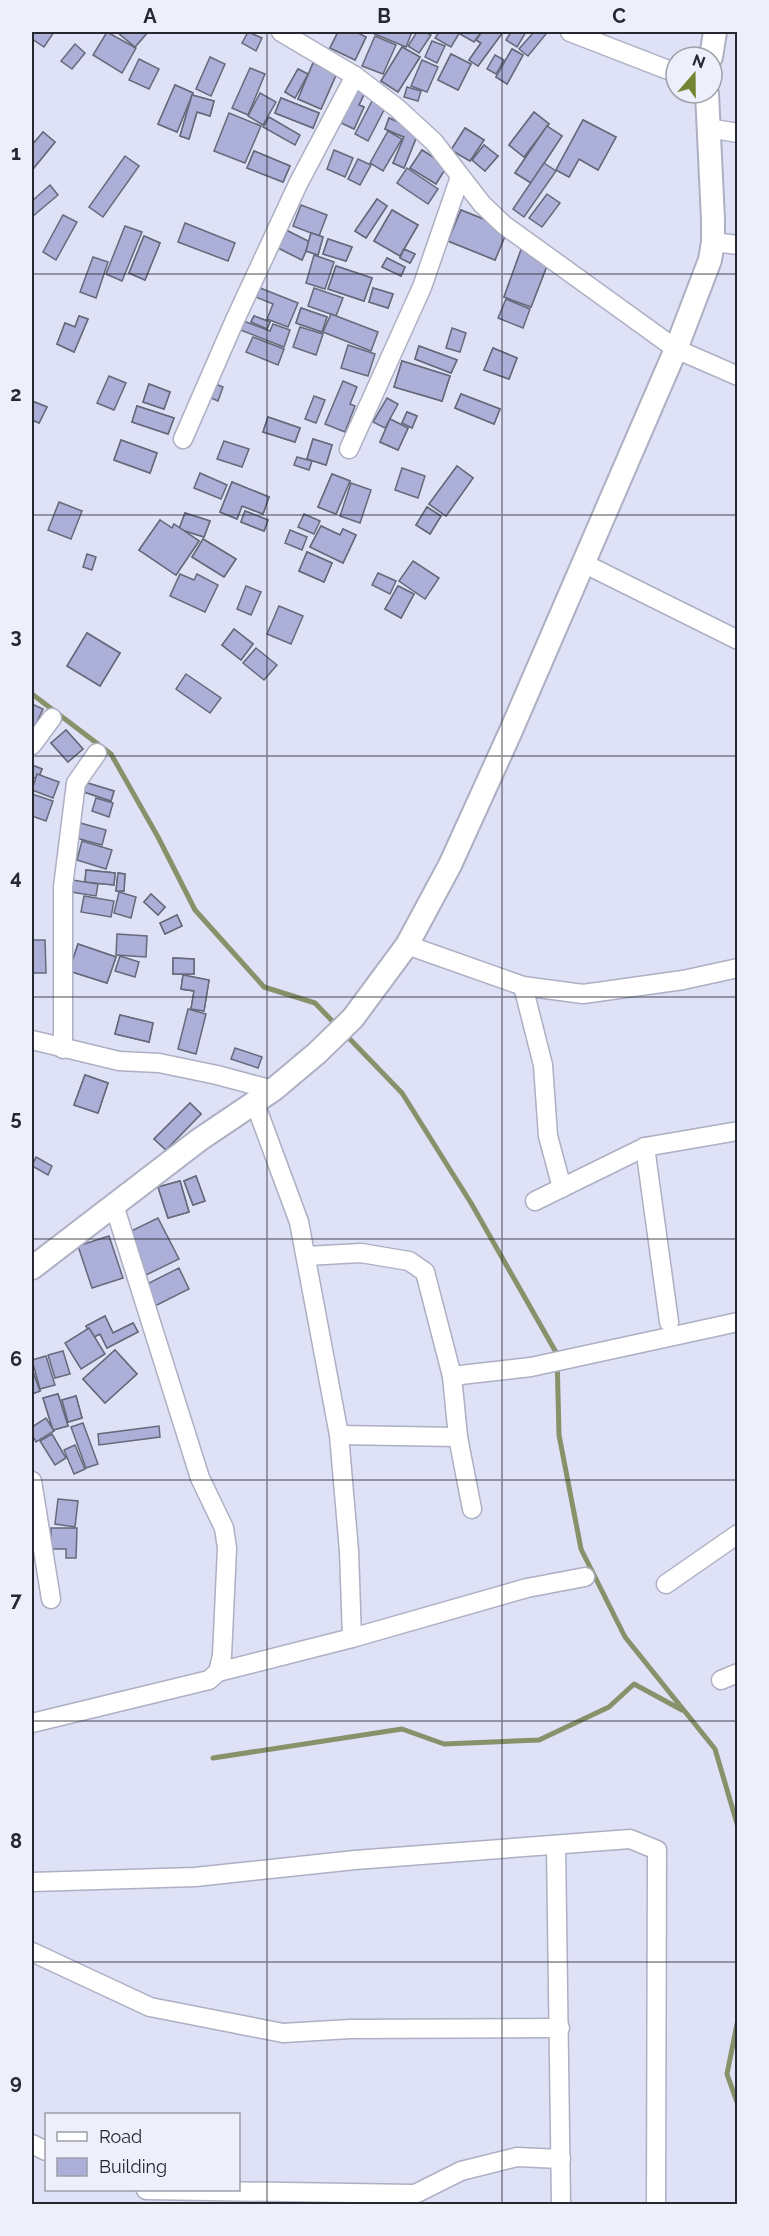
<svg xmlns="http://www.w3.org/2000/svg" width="769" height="2236" font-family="Raleway,sans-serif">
<rect width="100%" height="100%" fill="#dfe1f6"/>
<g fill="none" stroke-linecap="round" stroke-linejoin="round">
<g stroke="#889169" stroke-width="5">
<polyline points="32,694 111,754 158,837 195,910 264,987 315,1003 338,1027"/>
<polyline points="344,1033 402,1093 471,1203 557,1354 559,1435 581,1549 625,1637 715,1749 738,1827"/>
<polyline points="213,1758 402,1729 444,1744 539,1740 609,1707 634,1684 682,1710"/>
<polyline points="738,2019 727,2074 738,2105"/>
</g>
</g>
<g fill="#acafd8" stroke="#67697b" stroke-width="1.5">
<polygon points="32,32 54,32 44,47 32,39"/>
<polygon points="107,32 136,48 122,73 93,55"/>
<polygon points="117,32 148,32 135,47"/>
<polygon points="117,32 148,32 135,47"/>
<polygon points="248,32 262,38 256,51 242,43"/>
<polygon points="338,32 356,32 366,37 355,60 330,48"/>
<polygon points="338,32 356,32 366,37 355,60 330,48"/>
<polygon points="370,32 412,32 406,47"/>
<polygon points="417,32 424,32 431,35 419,53 408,46"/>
<polygon points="439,32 460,32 451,47 435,38"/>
<polygon points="462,32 481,32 474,42 460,34"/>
<polygon points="482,32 503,32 478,66 469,60 481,43 476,40"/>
<polygon points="482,32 503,32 478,66 469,60 481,43 476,40"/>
<polygon points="511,32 526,32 517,47 506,40"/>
<polygon points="534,32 543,32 546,34 528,56 519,49"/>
<polygon points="375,36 396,45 383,74 362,66"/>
<polygon points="432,41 445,46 437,63 425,57"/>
<polygon points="75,44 85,53 72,69 61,61"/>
<polygon points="402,47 420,57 398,92 381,81"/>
<polygon points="402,47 420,57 398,92 381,81"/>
<polygon points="512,49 523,55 507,84 496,77"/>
<polygon points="512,49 523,55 507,84 496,77"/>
<polygon points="451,54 471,64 458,90 438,80"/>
<polygon points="451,54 471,64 458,90 438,80"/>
<polygon points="495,55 504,60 496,74 487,69"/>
<polygon points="210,57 225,64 211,96 196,89"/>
<polygon points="139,59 159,69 149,89 129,80"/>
<polygon points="422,60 438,67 427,92 411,86"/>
<polygon points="313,63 337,73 321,109 298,99"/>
<polygon points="313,63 337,73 321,109 298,99"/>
<polygon points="250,68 265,74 248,115 232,108"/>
<polygon points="298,69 308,74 295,98 285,92"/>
<polygon points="298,69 308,74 295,98 285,92"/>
<polygon points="175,85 193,93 177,132 158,124"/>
<polygon points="175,85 193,93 177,132 158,124"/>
<polygon points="353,86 365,92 359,105 364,107 354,129 335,120"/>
<polygon points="353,86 365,92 359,105 364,107 354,129 335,120"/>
<polygon points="407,87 421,91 418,101 404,97"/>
<polygon points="260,93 276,102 263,125 248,116"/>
<polygon points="192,95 214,101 210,116 197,112 189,139 180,136"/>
<polygon points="192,95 214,101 210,116 197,112 189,139 180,136"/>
<polygon points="281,98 319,113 313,128 275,113"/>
<polygon points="281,98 319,113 313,128 275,113"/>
<polygon points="372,101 385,108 368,141 355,134"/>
<polygon points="534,112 549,124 524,157 509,145"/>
<polygon points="534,112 549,124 524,157 509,145"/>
<polygon points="229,113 261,126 245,163 214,151"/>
<polygon points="269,117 300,135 295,145 263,127"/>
<polygon points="389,118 419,131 404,168 393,163 404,137 385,129"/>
<polygon points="389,118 419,131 404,168 393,163 404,137 385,129"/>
<polygon points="583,120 616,137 598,170 579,159 569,177 556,170"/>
<polygon points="583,120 616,137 598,170 579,159 569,177 556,170"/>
<polygon points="547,126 562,136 531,183 515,173"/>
<polygon points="547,126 562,136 531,183 515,173"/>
<polygon points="465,128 484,140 470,161 451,150"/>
<polygon points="465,128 484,140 470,161 451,150"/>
<polygon points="388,131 402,139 383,171 370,163"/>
<polygon points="43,132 55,142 33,169 32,145"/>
<polygon points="43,132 55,142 33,169 32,145"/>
<polygon points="484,145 498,156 485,171 472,160"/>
<polygon points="484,145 498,156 485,171 472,160"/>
<polygon points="334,150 353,158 345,177 327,169"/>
<polygon points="422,150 447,166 436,184 410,168"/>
<polygon points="422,150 447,166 436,184 410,168"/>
<polygon points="254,151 290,166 283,182 247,168"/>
<polygon points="254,151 290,166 283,182 247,168"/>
<polygon points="125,156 139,166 103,217 89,207"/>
<polygon points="358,159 371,165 360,185 348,179"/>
<polygon points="544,163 556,171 524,217 513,209"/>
<polygon points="407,168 438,189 428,204 397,183"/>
<polygon points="50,185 58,195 32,217 32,201"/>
<polygon points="547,194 560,203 542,227 529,218"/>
<polygon points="377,199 387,206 366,238 355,231"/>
<polygon points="377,199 387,206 366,238 355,231"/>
<polygon points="301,205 327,215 319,236 293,226"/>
<polygon points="392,210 418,225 400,256 374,241"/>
<polygon points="392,210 418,225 400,256 374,241"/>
<polygon points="461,210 508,229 495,260 448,241"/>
<polygon points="461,210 508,229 495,260 448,241"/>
<polygon points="63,215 77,222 56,260 43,252"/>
<polygon points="185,223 235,243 228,261 178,242"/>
<polygon points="125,226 142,232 122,281 106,274"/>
<polygon points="278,226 310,242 302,260 270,244"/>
<polygon points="278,226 310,242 302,260 270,244"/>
<polygon points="311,233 323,237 318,255 306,251"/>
<polygon points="311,233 323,237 318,255 306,251"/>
<polygon points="144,236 160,243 145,280 129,273"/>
<polygon points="144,236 160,243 145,280 129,273"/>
<polygon points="328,239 352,247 346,261 323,254"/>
<polygon points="328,239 352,247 346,261 323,254"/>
<polygon points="522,247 550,258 531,307 504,297"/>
<polygon points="522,247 550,258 531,307 504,297"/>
<polygon points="404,249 415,254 410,263 400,258"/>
<polygon points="404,249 415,254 410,263 400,258"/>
<polygon points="314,255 334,262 325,289 306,283"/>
<polygon points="93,257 108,262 96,298 80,292"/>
<polygon points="387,258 405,267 401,276 382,267"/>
<polygon points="387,258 405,267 401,276 382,267"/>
<polygon points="336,266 372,278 364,301 328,289"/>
<polygon points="336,266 372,278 364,301 328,289"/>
<polygon points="255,286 298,303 288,327 267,319 273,304 251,295"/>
<polygon points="314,288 343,298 336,316 308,306"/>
<polygon points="373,288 393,294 388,308 369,302"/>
<polygon points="373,288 393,294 388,308 369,302"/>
<polygon points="506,299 530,309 523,328 498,318"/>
<polygon points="301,308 327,317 322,332 296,323"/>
<polygon points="301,308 327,317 322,332 296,323"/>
<polygon points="331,314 378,332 371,351 323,332"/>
<polygon points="79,316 88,319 74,352 57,344 65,323 75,327"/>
<polygon points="79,316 88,319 74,352 57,344 65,323 75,327"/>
<polygon points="254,316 270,322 267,329 251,322"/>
<polygon points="254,316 270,322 267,329 251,322"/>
<polygon points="241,320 270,331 273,324 290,330 284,347 238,329"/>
<polygon points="300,327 323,334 316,355 293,347"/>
<polygon points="452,328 466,333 460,352 446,348"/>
<polygon points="253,337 284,349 278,365 246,352"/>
<polygon points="348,345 375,354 368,376 341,368"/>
<polygon points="419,346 457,360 451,373 415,359"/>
<polygon points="419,346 457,360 451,373 415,359"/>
<polygon points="493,348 517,358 509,379 484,370"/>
<polygon points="493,348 517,358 509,379 484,370"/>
<polygon points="402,361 450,376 442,401 394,387"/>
<polygon points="402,361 450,376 442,401 394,387"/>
<polygon points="109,376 126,383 114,410 97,403"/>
<polygon points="343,381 357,387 350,404 355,406 345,432 325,424"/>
<polygon points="213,383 223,387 218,401 209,397"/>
<polygon points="149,384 170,392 164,409 143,402"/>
<polygon points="149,384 170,392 164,409 143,402"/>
<polygon points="461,394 500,409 494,424 455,408"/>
<polygon points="461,394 500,409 494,424 455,408"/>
<polygon points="314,396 325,400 316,423 305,419"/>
<polygon points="387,398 398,404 385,428 373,422"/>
<polygon points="32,401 47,407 39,423 32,420"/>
<polygon points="32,401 47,407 39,423 32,420"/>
<polygon points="137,406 174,418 168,434 132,422"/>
<polygon points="137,406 174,418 168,434 132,422"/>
<polygon points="407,412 417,416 412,428 402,423"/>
<polygon points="407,412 417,416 412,428 402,423"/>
<polygon points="268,417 300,428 295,442 263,432"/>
<polygon points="268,417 300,428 295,442 263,432"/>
<polygon points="390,419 408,428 398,450 380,442"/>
<polygon points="390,419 408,428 398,450 380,442"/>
<polygon points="313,439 332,445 326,465 307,459"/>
<polygon points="313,439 332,445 326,465 307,459"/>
<polygon points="121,440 157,453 150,473 114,460"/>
<polygon points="121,440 157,453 150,473 114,460"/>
<polygon points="224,441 249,449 242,467 217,459"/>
<polygon points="297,457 312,461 309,470 294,465"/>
<polygon points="457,466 473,478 446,516 429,504"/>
<polygon points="457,466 473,478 446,516 429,504"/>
<polygon points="402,468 425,476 418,498 395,490"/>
<polygon points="200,473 227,485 221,499 194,488"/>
<polygon points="332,474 350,481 336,514 318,507"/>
<polygon points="332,474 350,481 336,514 318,507"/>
<polygon points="232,482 269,497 263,514 242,506 237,519 220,512"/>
<polygon points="232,482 269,497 263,514 242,506 237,519 220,512"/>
<polygon points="351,483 371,490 360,523 340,516"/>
<polygon points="59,502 82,511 71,539 48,530"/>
<polygon points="427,507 441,516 430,534 416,525"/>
<polygon points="427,507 441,516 430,534 416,525"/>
<polygon points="245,511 268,520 264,531 241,522"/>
<polygon points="245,511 268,520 264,531 241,522"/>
<polygon points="185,513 210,521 204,537 179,529"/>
<polygon points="185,513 210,521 204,537 179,529"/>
<polygon points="304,514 320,521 314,534 298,527"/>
<polygon points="160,520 172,528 174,524 199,541 176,575 139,550"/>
<polygon points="160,520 172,528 174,524 199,541 176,575 139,550"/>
<polygon points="321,526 340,535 343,529 356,535 343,563 310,547"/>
<polygon points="321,526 340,535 343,529 356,535 343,563 310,547"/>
<polygon points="290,530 307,537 302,550 285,543"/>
<polygon points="203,539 236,559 224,577 192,557"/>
<polygon points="203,539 236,559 224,577 192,557"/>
<polygon points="307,552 332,563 324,582 299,571"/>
<polygon points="307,552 332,563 324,582 299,571"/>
<polygon points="87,554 96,557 92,570 83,567"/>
<polygon points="413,561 439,578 425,599 399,581"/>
<polygon points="378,573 396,581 390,594 372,585"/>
<polygon points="180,574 194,580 197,574 218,585 205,612 170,596"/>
<polygon points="246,586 261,592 251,615 237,609"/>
<polygon points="398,586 414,594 401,618 385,609"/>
<polygon points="398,586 414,594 401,618 385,609"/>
<polygon points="279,606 303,616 291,644 267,634"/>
<polygon points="234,629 253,644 241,660 222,645"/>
<polygon points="234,629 253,644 241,660 222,645"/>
<polygon points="87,633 120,653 100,686 67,666"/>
<polygon points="87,633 120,653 100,686 67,666"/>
<polygon points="256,648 277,665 264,680 243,663"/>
<polygon points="186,674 221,698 210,713 176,689"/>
<polygon points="32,704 43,709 32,732"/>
<polygon points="66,730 83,749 68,762 51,743"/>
<polygon points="66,730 83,749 68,762 51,743"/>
<polygon points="32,765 42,769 38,779 32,777"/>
<polygon points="32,765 42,769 38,779 32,777"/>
<polygon points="37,774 59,782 53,798 32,790"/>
<polygon points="81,781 114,791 111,801 78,790"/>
<polygon points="81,781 114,791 111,801 78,790"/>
<polygon points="32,794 53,801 46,821 32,816"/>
<polygon points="96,798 113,803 109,817 92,811"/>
<polygon points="73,821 106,830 102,845 69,836"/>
<polygon points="82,841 112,850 106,869 77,860"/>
<polygon points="86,870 115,873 114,885 85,882"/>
<polygon points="86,870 115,873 114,885 85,882"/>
<polygon points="118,873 125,874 124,891 116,891"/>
<polygon points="118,873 125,874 124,891 116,891"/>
<polygon points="66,879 98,884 96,896 65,891"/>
<polygon points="119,892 136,897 131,918 114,913"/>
<polygon points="151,894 165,907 158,915 144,902"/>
<polygon points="151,894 165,907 158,915 144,902"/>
<polygon points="84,896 114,901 111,917 81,912"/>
<polygon points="177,915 182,926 165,934 160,923"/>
<polygon points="177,915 182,926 165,934 160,923"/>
<polygon points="117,934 147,936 146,957 116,955"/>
<polygon points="32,940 45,940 46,973 32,973"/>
<polygon points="78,944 116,957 107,983 69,971"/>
<polygon points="78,944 116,957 107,983 69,971"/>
<polygon points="120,956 139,962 135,977 115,971"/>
<polygon points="173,958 194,959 194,974 173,974"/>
<polygon points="173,958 194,959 194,974 173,974"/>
<polygon points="183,975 209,980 204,1011 191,1009 194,991 181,989"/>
<polygon points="183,975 209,980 204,1011 191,1009 194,991 181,989"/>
<polygon points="188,1009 206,1014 196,1054 178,1049"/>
<polygon points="120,1015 153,1023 149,1042 115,1034"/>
<polygon points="120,1015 153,1023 149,1042 115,1034"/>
<polygon points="235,1048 262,1057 258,1068 231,1059"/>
<polygon points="85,1075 108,1083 98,1113 74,1105"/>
<polygon points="85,1075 108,1083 98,1113 74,1105"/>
<polygon points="190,1103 201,1114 166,1150 154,1139"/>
<polygon points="190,1103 201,1114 166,1150 154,1139"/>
<polygon points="36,1157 52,1166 48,1175 32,1166"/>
<polygon points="196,1176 205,1201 193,1205 184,1181"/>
<polygon points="196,1176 205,1201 193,1205 184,1181"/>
<polygon points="180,1181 189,1212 168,1218 158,1187"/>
<polygon points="180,1181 189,1212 168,1218 158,1187"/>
<polygon points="158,1218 179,1259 146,1275 125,1234"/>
<polygon points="109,1236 123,1278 92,1288 78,1246"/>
<polygon points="179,1268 189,1289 151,1308 141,1287"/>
<polygon points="105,1316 113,1333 133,1323 138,1332 107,1348 100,1334 92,1338 86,1326"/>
<polygon points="105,1316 113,1333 133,1323 138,1332 107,1348 100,1334 92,1338 86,1326"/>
<polygon points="89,1328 105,1354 81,1369 65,1343"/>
<polygon points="115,1350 137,1374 105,1403 83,1379"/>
<polygon points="115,1350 137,1374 105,1403 83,1379"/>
<polygon points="63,1351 70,1374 55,1378 48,1355"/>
<polygon points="46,1356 55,1385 40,1389 32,1360"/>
<polygon points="32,1369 40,1391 32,1394"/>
<polygon points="32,1369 40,1391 32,1394"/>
<polygon points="58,1394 68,1426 53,1430 43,1398"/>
<polygon points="58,1394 68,1426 53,1430 43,1398"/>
<polygon points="76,1396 82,1418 68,1422 62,1400"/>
<polygon points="76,1396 82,1418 68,1422 62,1400"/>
<polygon points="46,1418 54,1431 36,1442 32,1434 32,1427"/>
<polygon points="83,1423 98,1464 86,1468 71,1427"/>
<polygon points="159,1426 160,1437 99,1445 98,1434"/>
<polygon points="52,1434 66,1458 55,1465 40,1441"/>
<polygon points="75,1445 85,1469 74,1474 64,1450"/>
<polygon points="58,1499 78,1501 75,1527 55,1524"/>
<polygon points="51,1528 77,1528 76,1558 66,1558 66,1549 51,1549"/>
</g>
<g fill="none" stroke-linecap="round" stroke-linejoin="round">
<defs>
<g id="minor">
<polyline points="281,32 355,76 397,108 434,142 482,204 504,225 676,349 738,376"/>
<polyline points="570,32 676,73"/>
<polyline points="708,128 738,133"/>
<polyline points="713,242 738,245"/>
<polyline points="183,439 234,322 298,184 355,76"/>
<polyline points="349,449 422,287 460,177"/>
<polyline points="583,563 738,640"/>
<polyline points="32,745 52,718"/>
<polyline points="407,945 523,986 583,994 683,980 738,968"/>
<polyline points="523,986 543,1065 548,1136 562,1188"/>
<polyline points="32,1040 119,1061 159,1063 217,1075 273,1090"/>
<polyline points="63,1049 63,887 76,783 97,753"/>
<polyline points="255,1103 299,1222 339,1435 349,1551 352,1638"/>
<polyline points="645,1147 669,1322"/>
<polyline points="535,1201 645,1147 738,1131"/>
<polyline points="114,1205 200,1478 224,1528 227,1548 222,1656 218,1672"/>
<polyline points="306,1256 361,1253 409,1261 425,1272 452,1376 458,1437 472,1509"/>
<polyline points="452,1376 531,1367 738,1322"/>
<polyline points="339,1435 458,1437"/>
<polyline points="32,1481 51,1599"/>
<polyline points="666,1584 738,1534"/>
<polyline points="721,1680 738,1673"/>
<polyline points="32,1723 209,1680 218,1672 352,1638 527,1588 585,1577"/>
<polyline points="556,1845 561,2204"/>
<polyline points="32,1882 195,1877 355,1860 630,1839 657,1850 656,2204"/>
<polyline points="32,1952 150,2007 283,2033 350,2029 560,2028"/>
<polyline points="32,2144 46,2151"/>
<polyline points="146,2190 415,2194 461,2171 517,2157 561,2159"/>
</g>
<g id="tertiary">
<polyline points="711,57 715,32"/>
<polyline points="32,1268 199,1140 273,1090 317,1053 353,1018 407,945 450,865 510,733 676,349 710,260 713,242 713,220 707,93"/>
</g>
</defs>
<use href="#minor" stroke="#adafc3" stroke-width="21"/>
<use href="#tertiary" stroke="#adafc3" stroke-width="26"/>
<use href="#minor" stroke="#fff" stroke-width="18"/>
<use href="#tertiary" stroke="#fff" stroke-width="22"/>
</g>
<path fill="none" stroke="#26272f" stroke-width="1.5" stroke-opacity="0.55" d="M 267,32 L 267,2204M 502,32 L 502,2204M 32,274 L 738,274M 32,515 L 738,515M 32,756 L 738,756M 32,997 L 738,997M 32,1239 L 738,1239M 32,1480 L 738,1480M 32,1721 L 738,1721M 32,1962 L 738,1962"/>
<rect width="769" height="2236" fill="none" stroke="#edeffb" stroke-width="66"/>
<rect x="45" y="2113" width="195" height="78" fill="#edeffb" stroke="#9d9fa9" stroke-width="1.5"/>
<rect x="57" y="2132" width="30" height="9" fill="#ffffff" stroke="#9d9fa9" stroke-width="1.5"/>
<text x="99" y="2143" font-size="18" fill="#26272f">Road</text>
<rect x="57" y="2158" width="30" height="18" fill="#acafd8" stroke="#9d9fa9" stroke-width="1.5"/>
<text x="99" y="2173" font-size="18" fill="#26272f">Building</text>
<g transform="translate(694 75) rotate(20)"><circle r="28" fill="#edeffb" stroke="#9d9fa9" stroke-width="1.5"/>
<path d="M0-4.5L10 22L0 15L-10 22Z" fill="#758432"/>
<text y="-9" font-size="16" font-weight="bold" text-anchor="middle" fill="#26272f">N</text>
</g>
<rect x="33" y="33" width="703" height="2170" fill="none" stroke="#26272f" stroke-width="2"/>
<g font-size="20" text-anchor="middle" font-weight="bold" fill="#26272f">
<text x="150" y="23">A</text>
<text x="384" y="23">B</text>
<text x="619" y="23">C</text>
<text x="16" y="160">1</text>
<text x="16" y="401">2</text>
<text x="16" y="643">3</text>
<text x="16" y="884">4</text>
<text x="16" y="1125">5</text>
<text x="16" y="1366">6</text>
<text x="16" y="1607">7</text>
<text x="16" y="1848">8</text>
<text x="16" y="2089">9</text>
</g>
</svg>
